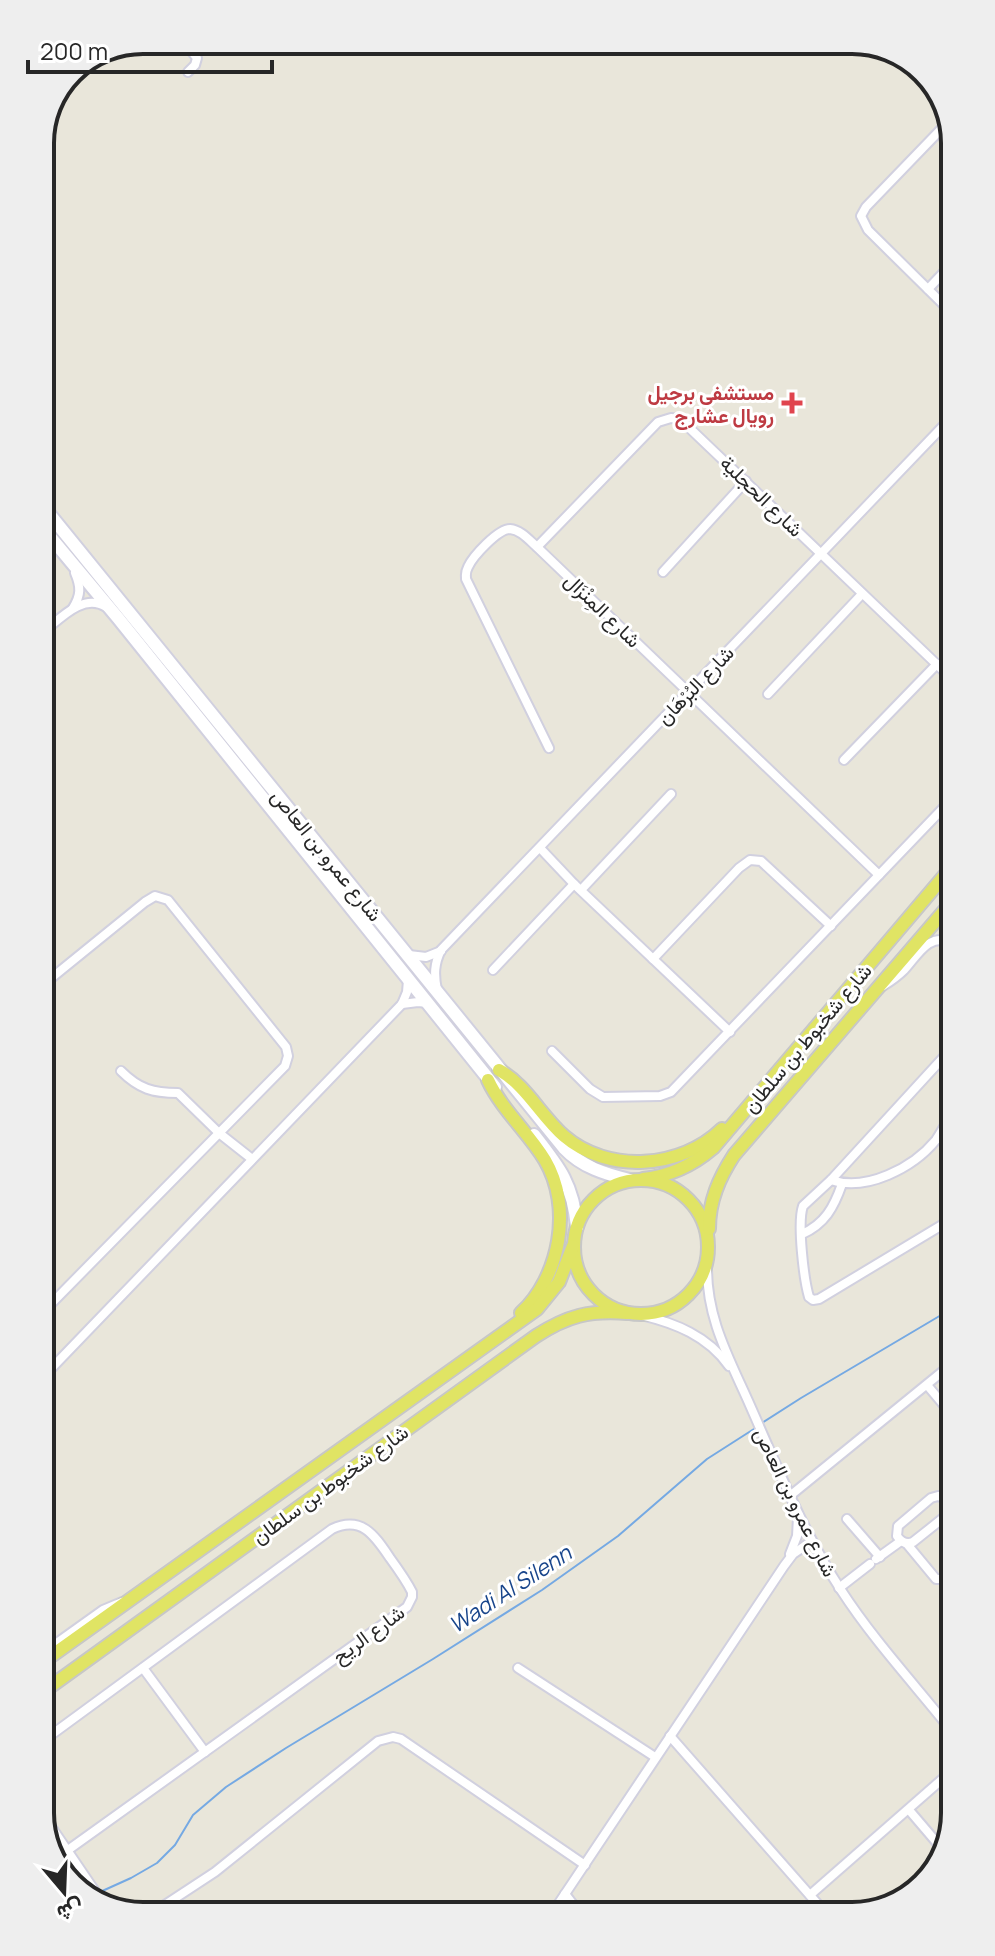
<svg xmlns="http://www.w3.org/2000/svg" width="995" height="1956" font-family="Manrope,Vazirmatn,sans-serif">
<rect width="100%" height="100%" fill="#e9e6da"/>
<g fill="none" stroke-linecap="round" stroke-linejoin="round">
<g stroke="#75a9e3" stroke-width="2">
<polyline points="762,1423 801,1398 953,1308"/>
<polyline points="100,1892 131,1878 157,1863 175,1845 193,1815 226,1787 286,1748 433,1659 542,1590 618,1536 707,1459 757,1427"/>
</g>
<defs>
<g id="minor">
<polyline points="182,40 197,58 195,65 188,72"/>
<polyline points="947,123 866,207 861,216 868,230 948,309"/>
<polyline points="928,289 948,268"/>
<polyline points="537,547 658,422 671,418 680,419 950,677"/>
<polyline points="663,572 746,481"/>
<path d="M 73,608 C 81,595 81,587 75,573"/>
<path d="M 42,633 C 59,620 83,592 106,607"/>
<polyline points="768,694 862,594"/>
<path d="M 549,748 L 466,579 C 466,573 465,573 468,567 C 473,556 498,529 510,529 C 521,530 529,540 537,547 L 879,875"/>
<polyline points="844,760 937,664"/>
<polyline points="540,848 574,884 730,1032"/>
<polyline points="581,890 671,794"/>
<polyline points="409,955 426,957 441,951"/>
<polyline points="653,959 739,868 750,860 761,861 831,926"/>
<polyline points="493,970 574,884"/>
<polyline points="44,984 145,902 155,896 168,900 286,1047 288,1056 285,1066 45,1310"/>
<path d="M 883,986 C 891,981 898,976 904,970 C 918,955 928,933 951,942"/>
<path d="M 437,990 C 434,975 434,964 441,950 L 949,420"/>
<polyline points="402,1004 418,1002 428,1003"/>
<path d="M 952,1048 L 831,1180 L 803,1206 C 797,1223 804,1280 809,1297 L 813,1300 L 819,1299 L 952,1219"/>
<polyline points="552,1051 590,1089 603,1097 660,1096 671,1092 950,801"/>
<path d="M 121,1071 C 139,1089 153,1093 178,1093 L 219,1133 L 252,1159"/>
<path d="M 831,1180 C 866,1192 913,1168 936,1140 C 942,1131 947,1122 952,1113"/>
<path d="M 802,1234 C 825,1224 834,1207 842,1184"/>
<path d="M 707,1264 C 706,1317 728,1356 749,1403 C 777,1466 803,1532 841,1590 C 874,1641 917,1687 955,1735"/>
<path d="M 641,1315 C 675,1323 708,1336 729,1366"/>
<polyline points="46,1374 402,1004 407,992 408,980"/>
<polyline points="927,1385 948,1410"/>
<polyline points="791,1495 953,1363"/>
<path d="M 938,1496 C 948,1498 952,1507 947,1515 L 913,1542 C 906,1545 901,1542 897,1536 L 898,1526 L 931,1498 Z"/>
<polyline points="847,1519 880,1557"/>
<polyline points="907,1544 936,1579 943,1579 954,1571"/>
<polyline points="790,1554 797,1536 798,1517"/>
<polyline points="876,1559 901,1541"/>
<polyline points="839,1588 870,1564"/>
<polyline points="47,1650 103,1610 122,1602"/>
<polyline points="143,1668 205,1752"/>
<polyline points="518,1668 655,1757"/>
<polyline points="670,1736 822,1909"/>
<path d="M 47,1738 L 332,1529 C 362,1515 375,1536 390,1558 C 398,1569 406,1580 412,1592 L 412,1597 L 407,1607 L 54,1860"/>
<polyline points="909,1810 944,1851"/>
<polyline points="48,1822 103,1903"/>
<polyline points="565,1894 578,1911"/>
<polyline points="810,1895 955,1768"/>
<polyline points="553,1912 784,1566 793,1554 812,1541"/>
<polyline points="148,1916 215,1872 378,1741 393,1737 401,1739 585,1865"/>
</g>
<g id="secondary">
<path d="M 42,505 L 564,1148 C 582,1167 605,1174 630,1180"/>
<polyline points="42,527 118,618 495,1087"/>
<path d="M 534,1135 C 560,1168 573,1185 577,1227"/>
</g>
<g id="primary">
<path d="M 499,1070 C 526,1085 541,1116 564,1136 C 608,1174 681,1169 722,1129"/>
<path d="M 488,1080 C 502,1110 528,1132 545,1160 C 573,1207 560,1277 521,1313"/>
<path d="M 643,1179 C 670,1176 692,1166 713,1148 L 951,868"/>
<circle cx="641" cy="1247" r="67"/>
<path d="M 709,1229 C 709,1201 719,1178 734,1155 L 951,903"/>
<polyline points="47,1659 537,1309 559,1282 573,1246"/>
<path d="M 47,1689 L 536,1336 C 567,1316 589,1310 627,1313"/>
</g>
</defs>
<use href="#minor" stroke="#d1d0df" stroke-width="12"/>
<use href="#secondary" stroke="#d1d0df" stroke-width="16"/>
<use href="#primary" stroke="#c7c7c7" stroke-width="16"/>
<use href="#minor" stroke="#fff" stroke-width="8"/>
<use href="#secondary" stroke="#fff" stroke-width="12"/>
<use href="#primary" stroke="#e0e464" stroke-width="12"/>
</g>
<path fill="#e0444e" stroke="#fff" stroke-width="3" d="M788 391h8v8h8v8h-8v8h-8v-8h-8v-8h8z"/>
<g text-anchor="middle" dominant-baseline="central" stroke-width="6" stroke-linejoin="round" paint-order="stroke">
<g font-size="20" font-weight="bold" fill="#be3a42" stroke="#fff" text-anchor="end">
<text x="774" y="392">مستشفى برجيل<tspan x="774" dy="23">رويال عشارج</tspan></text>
</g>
<g font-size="20" fill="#272727" stroke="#fff">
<text transform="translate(762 496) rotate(44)">شارع الحجلية</text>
<text transform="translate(603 610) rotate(44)">شارع المِنْزَال</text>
<text transform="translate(695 685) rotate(-46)">شارع البُرْهَان</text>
<text transform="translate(327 855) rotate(51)">شارع عمرو بن العاص</text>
<text transform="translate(807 1038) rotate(-50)">شارع شخبوط بن سلطان</text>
<text transform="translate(330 1484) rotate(-36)">شارع شخبوط بن سلطان</text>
<text transform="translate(796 1502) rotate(64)">شارع عمرو بن العاص</text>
<text transform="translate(368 1634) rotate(-36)">شارع الريح</text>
</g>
<g font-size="22" font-style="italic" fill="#18458b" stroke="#fff">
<text transform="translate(510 1589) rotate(-33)">Wadi Al Silenn</text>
</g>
</g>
<path d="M0 0H995V1956H0ZM143 54H852A89 89 0 0 1 941 143V1813A89 89 0 0 1 852 1902H143A89 89 0 0 1 54 1813V143A89 89 0 0 1 143 54Z" fill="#eee" fill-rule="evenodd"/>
<path fill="none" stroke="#272727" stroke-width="4" d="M143 54H852A89 89 0 0 1 941 143V1813A89 89 0 0 1 852 1902H143A89 89 0 0 1 54 1813V143A89 89 0 0 1 143 54Z"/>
<g transform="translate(64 1892) rotate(161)" stroke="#ffffff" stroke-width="6" paint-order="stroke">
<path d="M0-6L14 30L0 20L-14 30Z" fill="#272727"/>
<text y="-12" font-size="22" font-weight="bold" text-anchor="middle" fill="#272727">ش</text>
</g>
<path d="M28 60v12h244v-12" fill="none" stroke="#272727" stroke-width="4"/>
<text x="40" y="60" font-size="24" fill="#272727" stroke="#ffffff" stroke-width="6" paint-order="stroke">200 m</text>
</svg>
